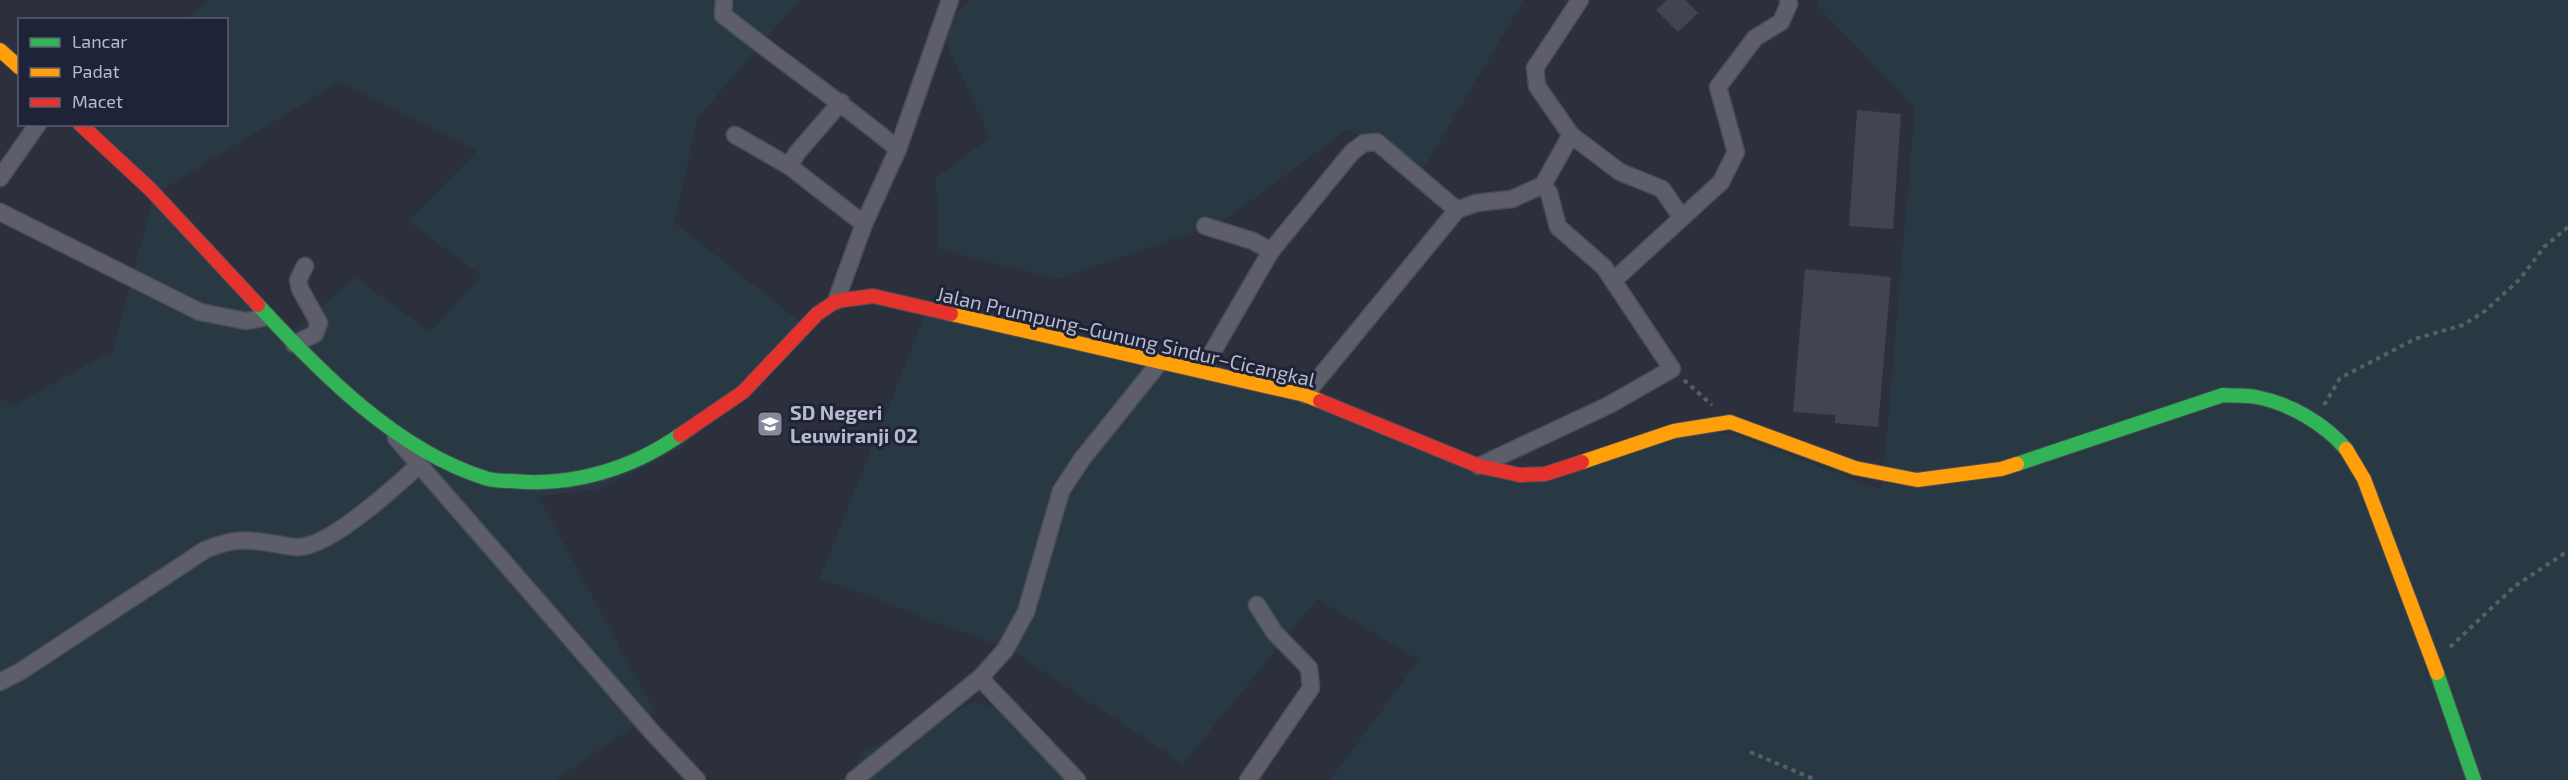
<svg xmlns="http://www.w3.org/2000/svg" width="2568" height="780" font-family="'Exo 2',sans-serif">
<rect width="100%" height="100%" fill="#2c2f3c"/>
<g fill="#293943" fill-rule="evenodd">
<path d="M 209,0 L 800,0 L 698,117 L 674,222 L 809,329 L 680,449 L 600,489 L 538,496 L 655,712 L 555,780 L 0,780 L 0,398 L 13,406 L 113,350 L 154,194 L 80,125 L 226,124 L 226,20 L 186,19 ZM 339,82 L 477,151 L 408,221 L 482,276 L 430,332 L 355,277 L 281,342 L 155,194 Z"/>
<polygon points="970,0 1524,0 1420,174 1348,129 1223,221 1059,279 939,249 936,178 990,137 940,30"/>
<polygon points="1820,0 2568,0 2568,780 1330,780 1419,660 1317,599 1183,764 1011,650 820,578 925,316 1269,392 1512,478 1661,427 1736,435 1882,490 1915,108 1816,4"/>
<polygon points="977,702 1033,720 1073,780 851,780 862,752 917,725"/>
</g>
<g fill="#424550">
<polygon points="1667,0 1685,0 1698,13 1678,32 1656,10"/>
<polygon points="1857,110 1901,114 1893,229 1849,226"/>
<polygon points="1805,269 1891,277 1878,427 1835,423 1835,415 1793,412"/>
</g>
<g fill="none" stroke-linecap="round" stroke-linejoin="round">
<defs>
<g id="street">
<path d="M 724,0 L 723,15 C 781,61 841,102 898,149"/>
<polyline points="735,135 789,166 864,224"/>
<polyline points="1571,135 1620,172 1662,189 1682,218"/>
<polyline points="789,166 797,153 841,102"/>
<polyline points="0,178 38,124"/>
<polyline points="0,212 200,312 246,321 267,317"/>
<polyline points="1271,251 1352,152 1364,143 1377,142 1457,210"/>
<polyline points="1614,280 1721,182 1736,152 1718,87 1755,38 1781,22 1789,4 1788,0"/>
<polyline points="836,301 864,224 898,149 950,0"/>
<polyline points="294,344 315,334 319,323 300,289 298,280 305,266"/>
<polyline points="1202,370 1271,251 1253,241 1205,226"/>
<polyline points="1305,395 1457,210 1476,203 1512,199 1543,185 1571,135 1537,86 1535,68 1580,0"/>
<polyline points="396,438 652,732 697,780"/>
<polyline points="1479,466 1609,405 1672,369 1604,267 1558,227 1549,193 1543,185"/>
<polyline points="980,678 1077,780"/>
<path d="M 0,682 L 21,671 L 205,550 C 233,538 247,539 276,544 C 283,545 292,547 299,547 C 331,546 395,487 419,465"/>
<polyline points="854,780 980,678 1005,650 1026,612 1061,491 1082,459 1160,362"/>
<polyline points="1248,780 1311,688 1309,668 1274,632 1257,605"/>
</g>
<g id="fast">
<path d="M 258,305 C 320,372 396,450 485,478 C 493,481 503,481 512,481 C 572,487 631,469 680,435"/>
<path d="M 2017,464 L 2223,395 C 2234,396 2246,395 2256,397 C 2289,403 2325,424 2346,449"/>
<polyline points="2437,673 2474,780"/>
</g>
<g id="slow">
<polyline points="0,50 20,68"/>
<polyline points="951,314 1305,395 1320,401"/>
<polyline points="2346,449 2364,479 2437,673"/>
<polyline points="1582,462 1674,431 1730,422 1855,468 1917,480 2001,469 2017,464"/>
</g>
<g id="jam">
<polyline points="80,124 150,189 258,305"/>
<polyline points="1320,401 1479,466 1520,475 1545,474 1582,462"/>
<polyline points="680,435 743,392 817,314 836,301 873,296 951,314"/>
</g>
</defs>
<use href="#street" stroke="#4a4c56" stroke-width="19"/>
<use href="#fast" stroke="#4a4c56" stroke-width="16"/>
<use href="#slow" stroke="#4a4c56" stroke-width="16"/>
<use href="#jam" stroke="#4a4c56" stroke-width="16"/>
<g stroke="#5a5d66" stroke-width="4" stroke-dasharray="4.5 4.5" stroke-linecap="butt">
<polyline points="1684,380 1712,405"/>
<polyline points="2324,405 2340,378 2415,339 2463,325 2485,311 2520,279 2544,247 2568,227"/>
<polyline points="2450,647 2515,586 2568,551"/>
<polyline points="1750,752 1816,780"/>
</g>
<use href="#street" stroke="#5d5e69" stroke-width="16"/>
<use href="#fast" stroke="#30b455" stroke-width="14"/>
<use href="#slow" stroke="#ff9f0a" stroke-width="14"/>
<use href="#jam" stroke="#e5322d" stroke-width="14"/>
</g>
<defs>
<symbol id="school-square" viewBox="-11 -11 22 22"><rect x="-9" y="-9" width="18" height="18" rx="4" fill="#86899a" stroke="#1f2338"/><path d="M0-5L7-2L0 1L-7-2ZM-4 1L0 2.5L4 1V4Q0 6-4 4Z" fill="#fff"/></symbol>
</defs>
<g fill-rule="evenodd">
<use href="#school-square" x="755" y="409" width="30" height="30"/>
</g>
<g text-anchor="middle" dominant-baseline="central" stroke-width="6" stroke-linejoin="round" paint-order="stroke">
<g font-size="20" fill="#b7bacc" stroke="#1f2338">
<text transform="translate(1126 336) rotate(13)">Jalan Prumpung–Gunung Sindur–Cicangkal</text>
</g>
<g font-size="20" font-weight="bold" fill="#b7bacc" stroke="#1f2338" text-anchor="start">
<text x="790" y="412">SD Negeri<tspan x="790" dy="23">Leuwiranji 02</tspan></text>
</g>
</g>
<rect x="18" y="18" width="210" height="108" fill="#1f2338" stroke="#5c5f73" stroke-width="1.5"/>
<rect x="30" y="38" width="30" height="9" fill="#30b455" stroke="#5c5f73" stroke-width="1.5"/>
<text x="72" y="48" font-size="18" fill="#b7bacc">Lancar</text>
<rect x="30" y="68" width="30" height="9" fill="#ff9f0a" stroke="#5c5f73" stroke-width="1.5"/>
<text x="72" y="78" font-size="18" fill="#b7bacc">Padat</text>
<rect x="30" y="98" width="30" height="9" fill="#e5322d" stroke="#5c5f73" stroke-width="1.5"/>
<text x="72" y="108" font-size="18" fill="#b7bacc">Macet</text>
</svg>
